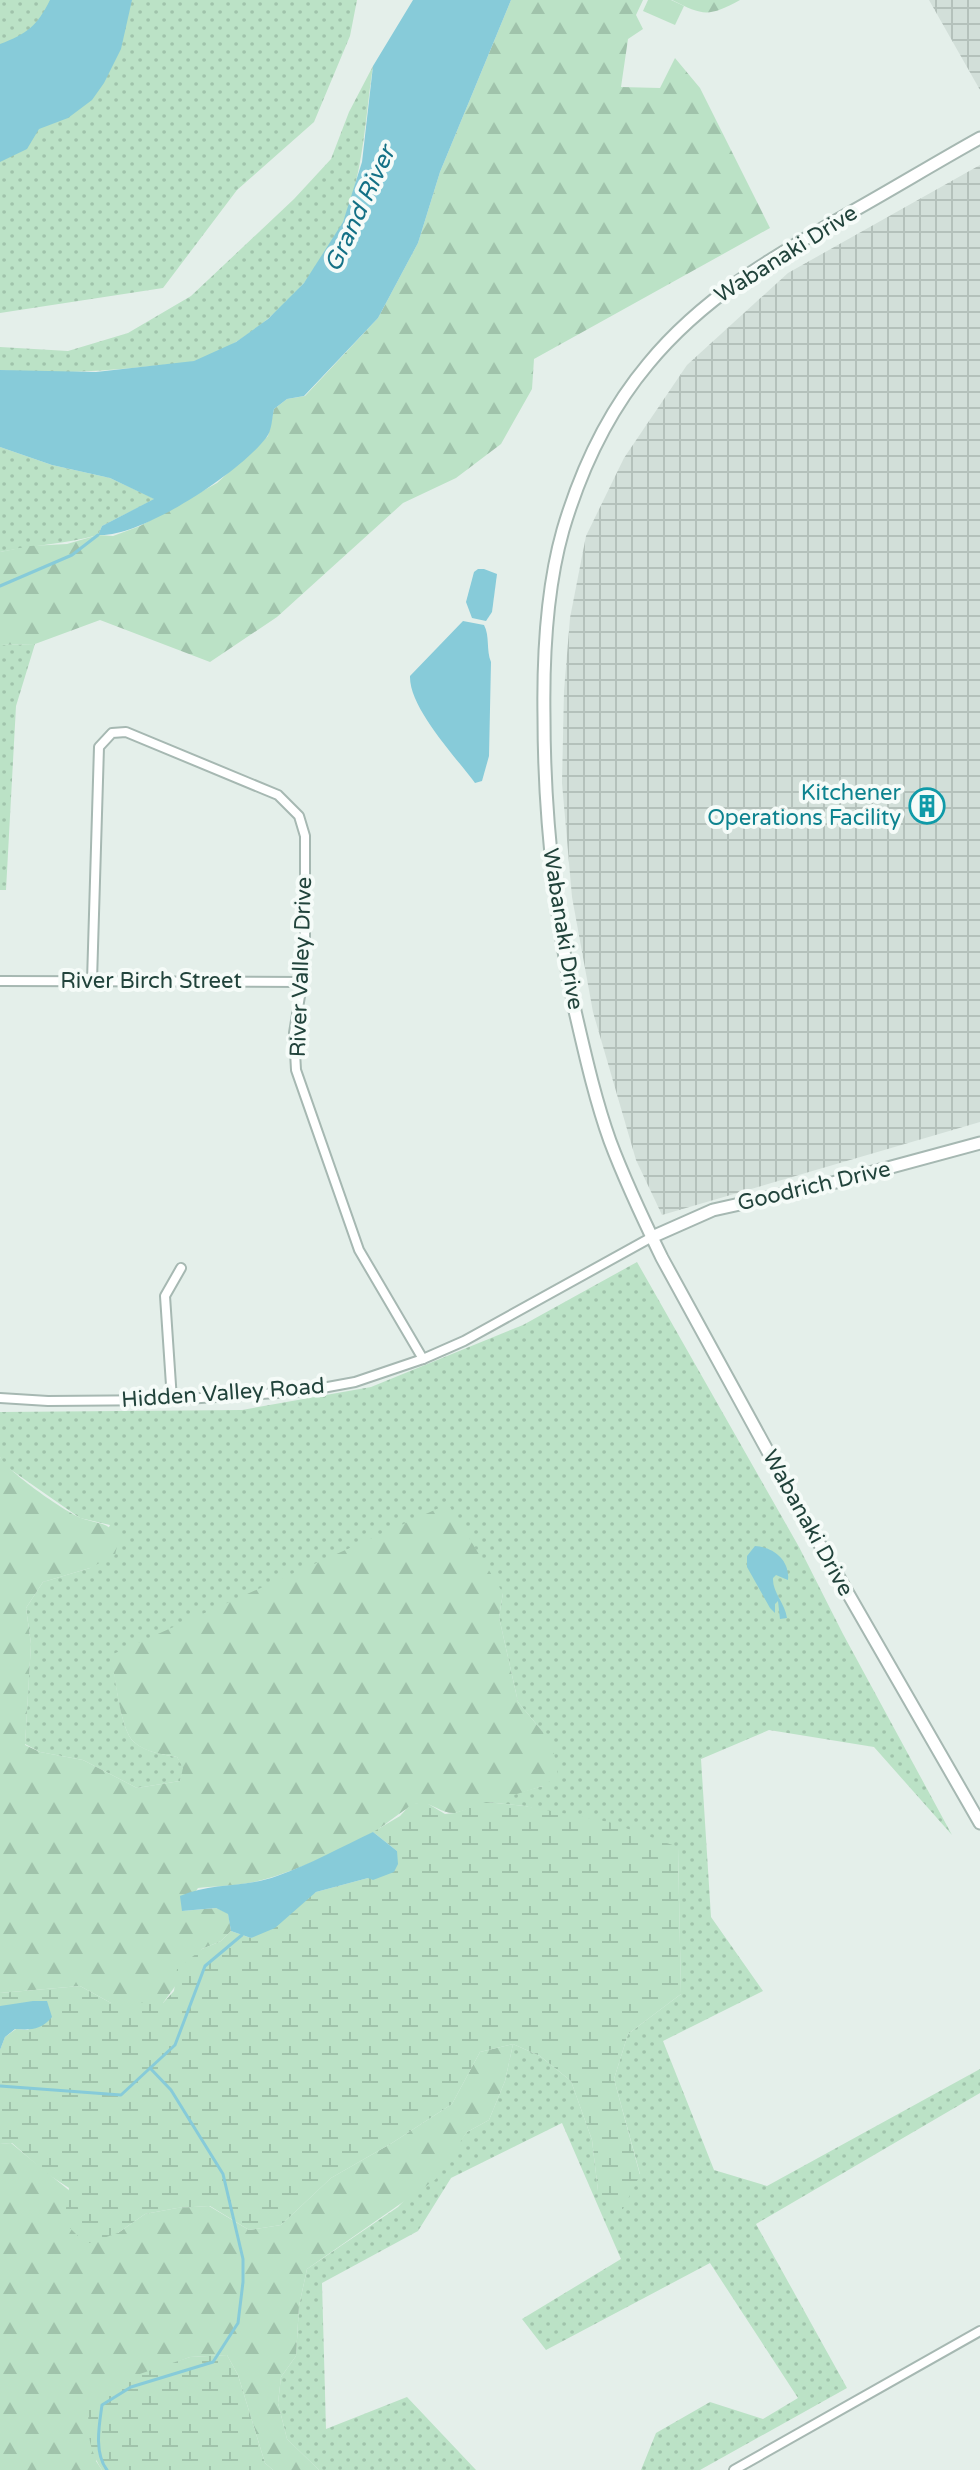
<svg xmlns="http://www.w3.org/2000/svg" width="980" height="2470" font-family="'Varela Round',sans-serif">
<defs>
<pattern id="industrial-grid" width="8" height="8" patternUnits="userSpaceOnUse" patternTransform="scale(2)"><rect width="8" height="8" fill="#d2dfd9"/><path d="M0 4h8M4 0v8" fill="none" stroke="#b4c1bb"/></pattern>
<pattern id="green-dots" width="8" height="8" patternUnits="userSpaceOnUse" patternTransform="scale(2)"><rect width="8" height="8" fill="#bbe2c6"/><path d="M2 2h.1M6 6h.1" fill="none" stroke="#a0c3ab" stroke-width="1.8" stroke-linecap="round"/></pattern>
<pattern id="forest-firs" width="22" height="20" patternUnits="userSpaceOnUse" patternTransform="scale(2)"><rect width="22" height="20" fill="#bbe2c6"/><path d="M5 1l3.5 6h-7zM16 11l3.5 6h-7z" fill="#a0c3ab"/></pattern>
<pattern id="wetland-marsh" width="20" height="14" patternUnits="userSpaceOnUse" patternTransform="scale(2)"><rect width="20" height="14" fill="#bbe2c6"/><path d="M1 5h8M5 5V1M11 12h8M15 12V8" fill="none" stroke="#a0c3ab"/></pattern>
</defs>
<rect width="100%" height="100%" fill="#e4efea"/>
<g fill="url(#industrial-grid)">
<polygon points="929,0 980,0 980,90"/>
<polygon points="980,165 980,1122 662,1215 636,1160 593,1012 572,897 562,783 564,691 570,618 586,536 624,458 687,365 788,273"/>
</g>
<g fill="url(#green-dots)">
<polygon points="0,0 357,0 350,36 314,122 237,190 163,288 0,313"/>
<path d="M 373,66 C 365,118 364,172 343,222 C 319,279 255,342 195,361 C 182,365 166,364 153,366 C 102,371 51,375 0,370 L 0,347 L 68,351 L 128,333 L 191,296 L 294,199 L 331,159 L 349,112 Z"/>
<path d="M 0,447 L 52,465 L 110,478 L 155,499 L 102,526 L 98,535 C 66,544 33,545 0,552 Z"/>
<polygon points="35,644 16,706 6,890 0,890 0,645"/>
<path d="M 637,1262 L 799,1547 L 843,1634 L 952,1835 L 874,1747 L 769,1730 L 701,1759 L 711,1917 L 763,1991 L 663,2041 L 714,2170 L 767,2186 L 980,2069 L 980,2093 L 756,2224 L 847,2388 L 700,2470 L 641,2470 L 656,2433 L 710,2402 L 763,2419 L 798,2398 L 710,2263 L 546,2350 L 522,2319 L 621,2259 L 562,2123 L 451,2178 L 418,2231 L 322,2283 L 326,2429 L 407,2397 L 476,2470 L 319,2470 L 287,2439 L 278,2403 L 281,2377 L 296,2356 L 299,2306 L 307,2269 L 398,2207 L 456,2147 L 467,2132 L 489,2120 L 505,2081 L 513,2044 L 540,2056 L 571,2081 L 592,2140 L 598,2191 L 640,2174 L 614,2079 L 628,2034 L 681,1994 L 678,1848 L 525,1806 L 486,1802 L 543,1786 L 542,1731 L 518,1702 L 499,1617 L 503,1593 L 112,1655 C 115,1675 120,1730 134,1742 C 147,1753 162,1754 177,1757 L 184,1768 L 180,1781 L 137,1788 L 83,1760 L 40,1752 L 25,1744 L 31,1644 L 26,1608 L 43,1582 L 90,1568 L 110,1525 L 80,1518 L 4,1465 L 0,1457 L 0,1412 L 242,1410 L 371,1387 L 523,1325 Z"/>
</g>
<g fill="url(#forest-firs)">
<polygon points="511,0 643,0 636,15 643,29 628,39 621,87 660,88 675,58 700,88 770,228 534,359 532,389 501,444 456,478 403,503 277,617 210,662 100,620 35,644 0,645 0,552 30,546 67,544 98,535 113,536 140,526 217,483 268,436 274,409 287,399 305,396 378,318 418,243 440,172"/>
<path d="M 672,0 L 740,0 C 709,17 703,16 672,0 Z"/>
<path d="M 0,1457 C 8,1472 64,1511 81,1518 C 100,1525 106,1520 119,1538 L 115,1555 L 90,1568 L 43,1582 L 26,1608 L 31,1644 L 25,1745 L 40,1752 L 83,1760 L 137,1788 L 180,1781 L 183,1768 L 177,1757 C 162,1754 146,1753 134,1742 C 120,1730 115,1675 111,1655 L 448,1504 L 503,1593 L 499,1617 L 518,1702 L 542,1731 L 554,1754 L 558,1775 L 543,1786 L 455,1813 C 440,1814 429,1799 415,1804 C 408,1806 384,1826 374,1832 C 341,1850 291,1874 254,1882 C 236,1886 216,1886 198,1888 L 182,1911 L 216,1908 L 228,1913 L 231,1931 L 221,1941 L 202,1949 L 163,2003 L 111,2003 L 80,1986 L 0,1993 Z"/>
<path d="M 513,2044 L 505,2081 L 489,2120 L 467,2132 L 436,2179 L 307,2269 L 299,2306 L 296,2356 L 281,2377 L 278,2403 L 287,2439 L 319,2470 L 273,2470 L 265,2463 L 238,2375 L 227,2355 L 190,2357 L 166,2366 L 96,2461 L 102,2470 L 0,2470 L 0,2144 L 11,2143 C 47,2173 84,2201 118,2233 L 145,2214 L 177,2208 L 209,2206 L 249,2230 L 281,2225 L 331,2178 L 392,2143 L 452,2104 L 480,2052 Z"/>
</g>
<g fill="url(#wetland-marsh)">
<polygon points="425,1802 445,1814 455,1813 486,1802 525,1806 609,1822 678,1847 681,1994 628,2034 614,2079 640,2175 623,2209 612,2209 598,2191 592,2140 571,2081 540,2056 513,2044 480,2052 452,2104 392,2143 331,2178 281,2225 249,2230 210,2206 177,2208 145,2214 118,2233 86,2244 64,2222 69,2188 46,2173 12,2143 0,2144 0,2050 5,2037 16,2029 29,2030 8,2006 0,2006 0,1993 80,1986 111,2003 163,2003 174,1991 177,1969 202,1949 221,1941 231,1931 251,1938 316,1892 368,1878 397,1851 373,1832 400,1816 411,1804"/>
<path d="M 227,2355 L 238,2375 L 265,2463 L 273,2470 L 102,2470 C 87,2447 85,2421 92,2395 L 122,2380 L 190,2357 Z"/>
</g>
<polygon fill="#bbe2c6" points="648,0 671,0 684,6 675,25 643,11"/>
<g fill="#87cbd9">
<path d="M 50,0 L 132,0 L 121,49 L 104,83 L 92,100 L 68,118 L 39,129 L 27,149 L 0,162 L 0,44 C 27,34 37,26 50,0 Z"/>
<path d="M 413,0 L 511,0 L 440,172 L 418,243 L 378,318 L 304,396 L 287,399 L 274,409 C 272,417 272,431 266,438 C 240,472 141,538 98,535 L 102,526 L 154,499 L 110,478 L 52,465 L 0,447 L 0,370 L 96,372 L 194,361 L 236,342 L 268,319 L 304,283 L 343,222 L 362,162 L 373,66 Z"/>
<polygon points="478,569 484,569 497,574 492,612 486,621 472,618 466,602 474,572"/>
<path d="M 463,621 L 484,625 C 490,636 486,650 491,662 L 489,756 L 482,781 L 475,783 C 456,757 409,708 410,676 Z"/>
<path d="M 755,1546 C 773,1547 790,1560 788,1580 L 776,1575 L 773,1578 C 772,1592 785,1603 787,1618 L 780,1619 L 778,1601 L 775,1604 L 775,1613 L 770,1608 L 747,1567 L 747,1556 Z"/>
<path d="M 373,1832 L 397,1851 L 398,1864 L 394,1872 L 373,1880 L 368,1878 L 316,1892 L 275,1928 L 251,1938 L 231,1931 L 228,1914 L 216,1908 L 182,1911 L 180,1896 C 211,1882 245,1888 277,1876 C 309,1865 341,1847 373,1832 Z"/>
<path d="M 33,2001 L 47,2001 L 52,2017 C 41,2030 31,2030 15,2029 L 5,2037 L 0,2050 L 0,2006 Z"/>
</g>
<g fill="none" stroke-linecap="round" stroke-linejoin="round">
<g stroke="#87cbd9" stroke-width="3">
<polyline points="0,586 72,555 98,535"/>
<polyline points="0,2086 121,2095 175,2045 205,1966 242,1935"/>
<path d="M 107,2470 C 94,2453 99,2426 102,2405 L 131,2387 L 213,2362 L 238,2323 L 243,2282 L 243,2259 L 223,2174 L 171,2090 L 150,2068"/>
</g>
<defs>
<g id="minor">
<polyline points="0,981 301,982"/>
<polyline points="92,981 99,747 112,733 126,732 278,795 299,816 305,836 305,965 294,1033 296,1070 359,1250 423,1359"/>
<polyline points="0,1398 48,1401 172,1400 306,1391 355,1382 423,1359 464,1341 652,1237"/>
<polyline points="172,1400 165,1296 181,1268"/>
<polyline points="734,2470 980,2331"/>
</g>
<g id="tertiary">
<path d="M 980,138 C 935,163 891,190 846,215 C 773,257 702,298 648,364 C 607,413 581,469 563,530 C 546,590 543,655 544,717 C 544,816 555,913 575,1011 C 585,1054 595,1099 610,1141 C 625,1181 643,1219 662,1258 L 796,1503 L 980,1823"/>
<polyline points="652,1237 713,1210 821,1186 980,1143"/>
</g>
</defs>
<use href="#minor" stroke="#a6b8b2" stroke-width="12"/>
<use href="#tertiary" stroke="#a6b8b2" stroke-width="15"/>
<use href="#minor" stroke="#fff" stroke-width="8"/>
<use href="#tertiary" stroke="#fff" stroke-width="11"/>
</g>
<defs>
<symbol id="building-ring" viewBox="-11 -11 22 22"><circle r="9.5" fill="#f5fbf8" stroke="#0f9aa8" stroke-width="1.5"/><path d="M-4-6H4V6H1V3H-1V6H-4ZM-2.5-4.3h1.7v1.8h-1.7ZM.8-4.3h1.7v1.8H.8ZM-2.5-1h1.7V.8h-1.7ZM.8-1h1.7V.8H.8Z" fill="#0f9aa8"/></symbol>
</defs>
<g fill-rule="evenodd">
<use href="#building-ring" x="907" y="786" width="40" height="40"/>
</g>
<g text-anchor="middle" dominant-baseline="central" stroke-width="8" stroke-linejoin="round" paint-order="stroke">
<g font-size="22" fill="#21433b" stroke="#f5fbf8">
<text transform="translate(786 254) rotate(-32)">Wabanaki Drive</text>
<text transform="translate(563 929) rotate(81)">Wabanaki Drive</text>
<text transform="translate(301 967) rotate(-88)">River Valley Drive</text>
<text x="151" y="981">River Birch Street</text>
<text transform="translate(814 1186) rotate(-13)">Goodrich Drive</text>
<text transform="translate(223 1393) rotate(-4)">Hidden Valley Road</text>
<text transform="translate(808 1523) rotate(61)">Wabanaki Drive</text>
</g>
<g font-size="22" fill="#0d838f" stroke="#f5fbf8" text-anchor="end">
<text x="901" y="793">Kitchener<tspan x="901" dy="25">Operations Facility</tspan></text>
</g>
<g font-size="24" font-style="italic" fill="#147186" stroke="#f5fbf8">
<text transform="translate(360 209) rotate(-65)">Grand River</text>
</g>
</g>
</svg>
